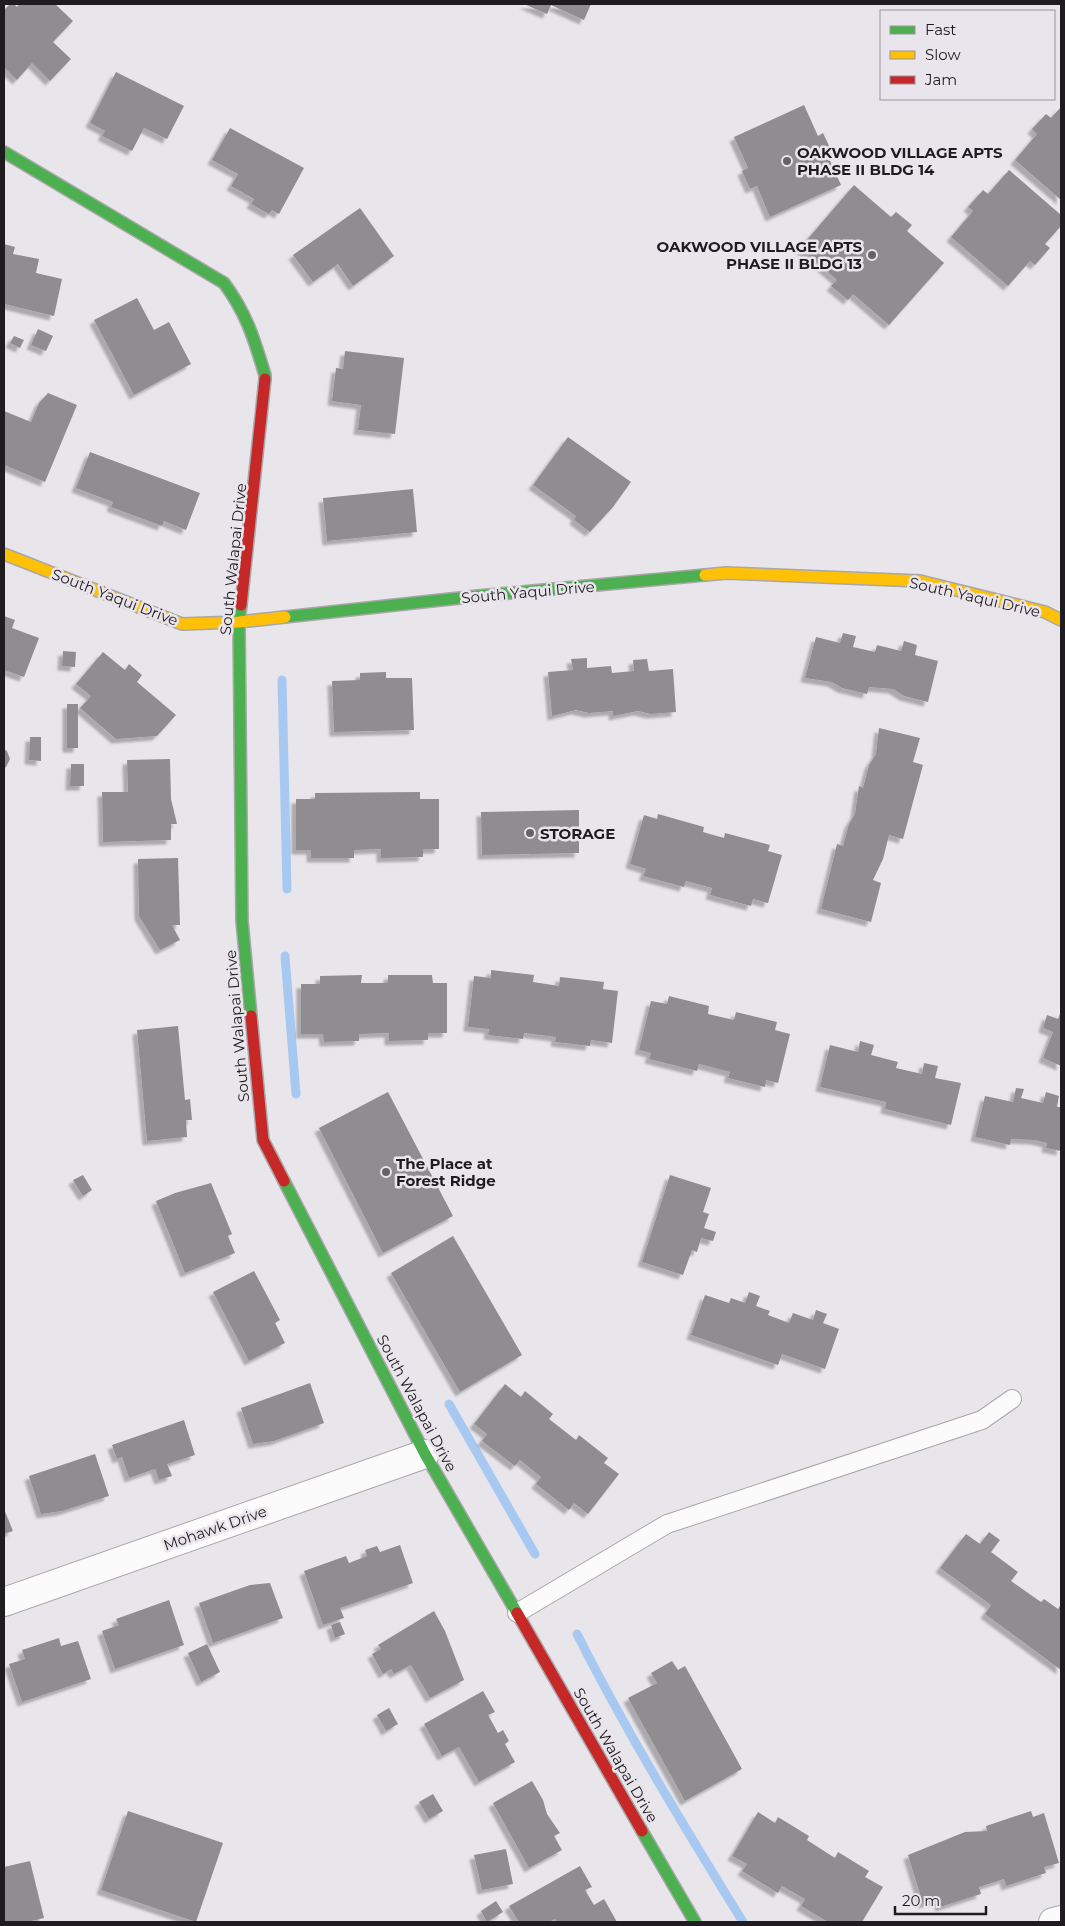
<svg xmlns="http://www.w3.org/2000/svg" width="1065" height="1926" font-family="Montserrat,sans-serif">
<defs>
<filter id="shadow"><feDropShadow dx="-4.5" dy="4.5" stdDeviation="1" flood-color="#0004"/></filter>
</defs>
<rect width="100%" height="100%" fill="#e9e6eb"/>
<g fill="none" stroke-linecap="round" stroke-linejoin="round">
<g stroke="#a7c9f1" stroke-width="9">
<polyline points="282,680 287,889"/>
<polyline points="285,956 296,1094"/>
<polyline points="449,1404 535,1554"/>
<path d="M 577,1634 C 627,1733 685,1828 743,1922"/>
</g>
</g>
<g fill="#8f8d90" filter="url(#shadow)">
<polygon points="10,4 14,4 17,7 19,4 55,4 73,21 53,42 71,59 50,81 32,63 17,80 4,67 4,10"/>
<polygon points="524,4 591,4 584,20 551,5 547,14"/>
<polygon points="116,72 184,106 167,139 144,128 132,151 102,136 105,131 90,123"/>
<polygon points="804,105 818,136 823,133 832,152 827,154 841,185 770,217 757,186 750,189 742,171 748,168 734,137"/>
<polygon points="1061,107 1061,200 1015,160 1037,134 1032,129 1046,114 1051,118"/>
<polygon points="230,128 304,168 279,214 272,210 269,214 251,204 254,199 231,186 238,174 212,160"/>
<polygon points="1009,170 1061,215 1061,226 1045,244 1050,248 1035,265 1030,261 1008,286 951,237 973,211 968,207 983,190 988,194"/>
<polygon points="854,185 891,217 896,212 912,225 907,231 944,263 889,325 853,294 848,300 831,286 837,280 800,248"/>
<polygon points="360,208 394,256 353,286 338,264 313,282 293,255"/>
<polygon points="4,244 15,247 13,254 39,259 36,273 62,279 54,316 4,304"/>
<polygon points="137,298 154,330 169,322 191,364 134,395 94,320"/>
<polygon points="38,329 53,336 46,351 31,345"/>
<polygon points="14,336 24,340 20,348 10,343"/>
<polygon points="345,351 404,358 395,434 358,430 361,405 332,401 336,368 343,369"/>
<polygon points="48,393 77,405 45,482 4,465 4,411 31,422 39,403"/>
<polygon points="568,437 631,482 613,507 590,532 574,520 576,516 533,485"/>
<polygon points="90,452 200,493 186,530 164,521 162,526 111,507 113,502 76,488"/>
<polygon points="413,489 417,532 327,541 323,498"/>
<polygon points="4,616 15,620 12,628 39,638 24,677 4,670"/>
<polygon points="843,633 856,636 853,647 875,652 877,645 901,651 904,641 917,645 915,655 938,661 928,702 904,696 893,689 869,687 867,694 842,688 832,682 805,678 816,637 840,643"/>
<polygon points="63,651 76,652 75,667 62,666"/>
<polygon points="103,652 125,670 129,664 142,675 137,682 176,715 157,736 116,739 80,708 91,696 76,684"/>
<polygon points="587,658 587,668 611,666 612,673 634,671 633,660 647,659 649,671 673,669 676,712 651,714 638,711 613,716 613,711 589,713 576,710 552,716 548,672 573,670 571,659"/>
<polygon points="386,672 386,678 412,678 414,730 334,732 332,681 360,680 360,673"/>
<rect x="67" y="704" width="11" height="44"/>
<polygon points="879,728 920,738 913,762 923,765 903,839 889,835 883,859 873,880 881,883 871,922 821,909 837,844 843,846 849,824 855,814 859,786 863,788 869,765 876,754"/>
<polygon points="30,737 41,737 41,761 29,760"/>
<polygon points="4,749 7,751 10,759 6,767 4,768"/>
<polygon points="170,759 171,799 177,824 171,824 171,840 103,842 102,792 128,792 127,760"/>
<polygon points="71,764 84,764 84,786 70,786"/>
<polygon points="420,792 420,799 439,799 439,849 423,849 423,857 381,858 381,849 354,850 354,858 311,858 311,850 296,850 296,799 315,799 315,793"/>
<polygon points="579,810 579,853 482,855 481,812"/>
<polygon points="658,814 704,827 703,832 724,838 725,833 770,845 768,851 782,855 768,903 753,899 751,906 710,895 712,888 686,881 684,887 643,876 646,869 630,864 644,815 657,819"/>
<polygon points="178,858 180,925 172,925 180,940 160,950 139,916 138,859"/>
<polygon points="491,970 534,975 533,982 559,986 560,977 604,982 603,989 618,991 612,1043 591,1040 590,1046 555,1042 556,1037 524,1033 523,1039 488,1035 489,1029 468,1027 474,976 491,978"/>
<polygon points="362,975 361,983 388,983 388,975 432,975 433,983 447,983 447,1033 428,1033 428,1040 389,1041 389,1033 359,1034 359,1041 324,1042 323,1034 301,1034 301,984 320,984 320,976"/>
<polygon points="669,996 709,1006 708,1014 734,1020 736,1012 777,1022 775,1030 790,1034 778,1083 766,1080 765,1087 728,1078 730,1072 699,1064 697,1071 649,1059 651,1053 639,1050 651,1001 667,1004"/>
<polygon points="1061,1011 1061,1066 1043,1058 1053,1032 1043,1028 1047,1015 1058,1019"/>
<polygon points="178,1026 185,1100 190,1099 192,1120 186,1120 187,1137 147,1141 137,1030"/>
<polygon points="860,1041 874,1045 871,1055 898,1062 896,1068 922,1074 924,1063 938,1066 935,1078 961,1083 951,1125 885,1109 886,1102 820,1087 830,1045 858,1052"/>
<polygon points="1016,1088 1024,1089 1021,1098 1043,1103 1046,1092 1059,1096 1057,1107 1061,1107 1061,1151 1046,1148 1047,1143 1035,1140 1011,1139 1010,1145 975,1137 985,1096 1013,1102"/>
<polygon points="388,1092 453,1216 383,1253 319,1128"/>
<polygon points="83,1175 92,1190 83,1196 73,1180"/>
<polygon points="670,1175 711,1188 703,1212 709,1214 704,1228 716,1232 713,1241 701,1238 697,1252 692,1250 683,1275 642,1262"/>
<polygon points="211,1183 232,1234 228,1236 235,1253 185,1273 156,1201 175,1193"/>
<polygon points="453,1236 522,1355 460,1392 391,1273"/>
<polygon points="254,1271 280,1320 275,1323 285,1343 249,1361 213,1292"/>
<polygon points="749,1292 760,1296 756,1306 770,1311 768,1315 789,1323 793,1313 813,1320 816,1310 827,1314 823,1323 839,1329 825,1369 782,1354 778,1365 691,1335 705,1295 729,1303 731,1298 745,1303"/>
<polygon points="310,1383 324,1423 274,1441 253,1444 241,1408"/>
<polygon points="505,1384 521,1397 525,1391 553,1414 549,1419 576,1440 579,1435 608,1458 604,1463 619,1474 588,1514 574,1503 569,1510 536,1484 541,1477 520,1460 515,1466 482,1441 487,1434 474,1424"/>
<polygon points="184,1420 195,1455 167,1464 172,1476 159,1480 155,1469 129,1478 122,1457 117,1459 112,1445"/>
<polygon points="95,1454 109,1496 62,1511 41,1514 29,1476"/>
<polygon points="4,1509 13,1531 4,1534"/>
<polygon points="989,1532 1000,1540 991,1552 1018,1572 1011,1581 1041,1602 1044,1599 1058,1609 1061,1604 1061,1670 985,1614 991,1605 940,1568 966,1534 980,1544"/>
<polygon points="400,1545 413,1583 340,1608 344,1618 323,1625 304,1571 346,1556 349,1563 367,1556 365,1550 377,1546 380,1552"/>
<polygon points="270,1583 283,1618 213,1643 199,1603 250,1585"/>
<polygon points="169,1600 184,1645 115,1669 102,1631 119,1625 116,1619"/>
<polygon points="434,1611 445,1631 464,1680 430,1698 411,1665 394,1674 391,1669 383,1674 372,1654 381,1649 378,1645"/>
<polygon points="340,1622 345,1634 335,1638 331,1625"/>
<polygon points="59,1638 61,1646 78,1641 91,1679 22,1702 9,1664 25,1659 22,1650"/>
<polygon points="207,1644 220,1672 201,1682 188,1653"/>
<polygon points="672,1661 678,1670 685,1666 742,1769 685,1801 628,1698 657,1683 651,1673"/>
<polygon points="483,1691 495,1712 488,1715 498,1733 503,1730 509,1741 505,1744 515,1762 479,1782 459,1747 442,1756 424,1724"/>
<polygon points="389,1708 398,1724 386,1731 377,1715"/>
<polygon points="532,1781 543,1800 547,1814 560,1833 554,1836 562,1850 529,1868 493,1803"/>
<polygon points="433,1794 443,1811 429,1819 419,1802"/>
<polygon points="128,1811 223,1843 196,1922 101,1890"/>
<polygon points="1031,1811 1033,1817 1044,1813 1059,1863 1044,1867 1046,1873 1006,1886 1004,1879 979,1887 981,1894 940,1907 938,1900 923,1904 908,1855 965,1832 987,1831 986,1826"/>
<polygon points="758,1812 775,1823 778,1817 809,1836 807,1840 835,1858 838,1852 869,1871 865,1877 883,1887 862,1922 828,1922 801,1906 805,1899 782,1886 778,1893 742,1871 747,1864 732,1856"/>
<polygon points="506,1849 513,1884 482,1890 474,1855"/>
<polygon points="30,1861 44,1918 27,1922 4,1922 4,1867"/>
<polygon points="580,1866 592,1887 585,1890 594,1905 604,1899 617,1922 557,1922 555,1919 549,1922 519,1922 509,1906"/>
<polygon points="496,1901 503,1912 487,1922 481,1911"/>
</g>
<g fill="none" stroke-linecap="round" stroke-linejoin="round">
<defs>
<polyline id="lane" points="517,1613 667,1524 982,1420 1012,1399"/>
<g id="street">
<polyline points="4,1602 425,1454"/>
<polyline points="1053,1922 1061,1920"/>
</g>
<g id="fast">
<path d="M 4,152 L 224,283 C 247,314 254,339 265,375 L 265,379"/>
<polyline points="241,605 239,622 242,921 251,1016"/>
<polyline points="285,617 478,596 705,575"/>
<polyline points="284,1181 425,1454 517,1613"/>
<polyline points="642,1831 695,1922"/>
</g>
<g id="slow">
<polyline points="4,554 182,624 239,622 285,617"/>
<polyline points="705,575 726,573 920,581 1045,612 1061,620"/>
</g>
<g id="jam">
<polyline points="241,605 265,379"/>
<polyline points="251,1016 263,1140 284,1181"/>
<polyline points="517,1613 642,1831"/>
</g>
</defs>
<use href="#lane" stroke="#a9a7aa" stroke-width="20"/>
<use href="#street" stroke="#a9a7aa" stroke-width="30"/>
<use href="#fast" stroke="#a9a7aa" stroke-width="14"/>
<use href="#slow" stroke="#a9a7aa" stroke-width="14"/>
<use href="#jam" stroke="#a9a7aa" stroke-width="14"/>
<use href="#lane" stroke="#fcfbfc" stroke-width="18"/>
<use href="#street" stroke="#fcfbfc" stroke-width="28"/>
<use href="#fast" stroke="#4caf50" stroke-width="11"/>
<use href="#slow" stroke="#ffc107" stroke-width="11"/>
<use href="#jam" stroke="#c62828" stroke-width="11"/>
</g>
<g fill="#656366" stroke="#eae5ec" stroke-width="2">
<circle cx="787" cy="161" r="5"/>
<circle cx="872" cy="255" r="5"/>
<circle cx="530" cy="833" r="5"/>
<circle cx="386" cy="1172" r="5"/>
</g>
<g text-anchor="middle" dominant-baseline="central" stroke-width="5" stroke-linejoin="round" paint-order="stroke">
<g font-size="15" font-weight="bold" fill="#1e1c1f" stroke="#eae5ec" text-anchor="start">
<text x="797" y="152">OAKWOOD VILLAGE APTS<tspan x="797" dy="17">PHASE II BLDG 14</tspan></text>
<text x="862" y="246" text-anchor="end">OAKWOOD VILLAGE APTS<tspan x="862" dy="17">PHASE II BLDG 13</tspan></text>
<text x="540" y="833">STORAGE</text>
<text x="396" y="1163">The Place at<tspan x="396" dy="17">Forest Ridge</tspan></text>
</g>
<g font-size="15" fill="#1e1c1f" stroke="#eae5ec">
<text transform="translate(233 559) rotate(-84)">South Walapai Drive</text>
<text transform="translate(528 592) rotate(-5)">South Yaqui Drive</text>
<text transform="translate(115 597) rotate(21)">South Yaqui Drive</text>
<text transform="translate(975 597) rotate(13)">South Yaqui Drive</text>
<text transform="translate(237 1026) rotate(-95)">South Walapai Drive</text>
<text transform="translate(417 1403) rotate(62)">South Walapai Drive</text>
<text transform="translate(215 1528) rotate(-19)">Mohawk Drive</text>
<text transform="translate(616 1755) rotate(60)">South Walapai Drive</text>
</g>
</g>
<rect width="1065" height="1926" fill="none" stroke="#1e1c1f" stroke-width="10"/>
<rect x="880" y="10" width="175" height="90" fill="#eae5ec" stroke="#98959a"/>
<rect x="890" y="26" width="25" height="8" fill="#4caf50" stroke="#98959a"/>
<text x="925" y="35" font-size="15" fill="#1e1c1f">Fast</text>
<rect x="890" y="51" width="25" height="8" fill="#ffc107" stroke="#98959a"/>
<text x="925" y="60" font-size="15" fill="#1e1c1f">Slow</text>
<rect x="890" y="76" width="25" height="8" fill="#c62828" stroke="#98959a"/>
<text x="925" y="85" font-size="15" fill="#1e1c1f">Jam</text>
<path d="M895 1906v8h91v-8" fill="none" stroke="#1e1c1f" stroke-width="2.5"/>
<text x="902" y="1906" font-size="15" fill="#1e1c1f" stroke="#eae5ec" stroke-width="4" paint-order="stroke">20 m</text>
</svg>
